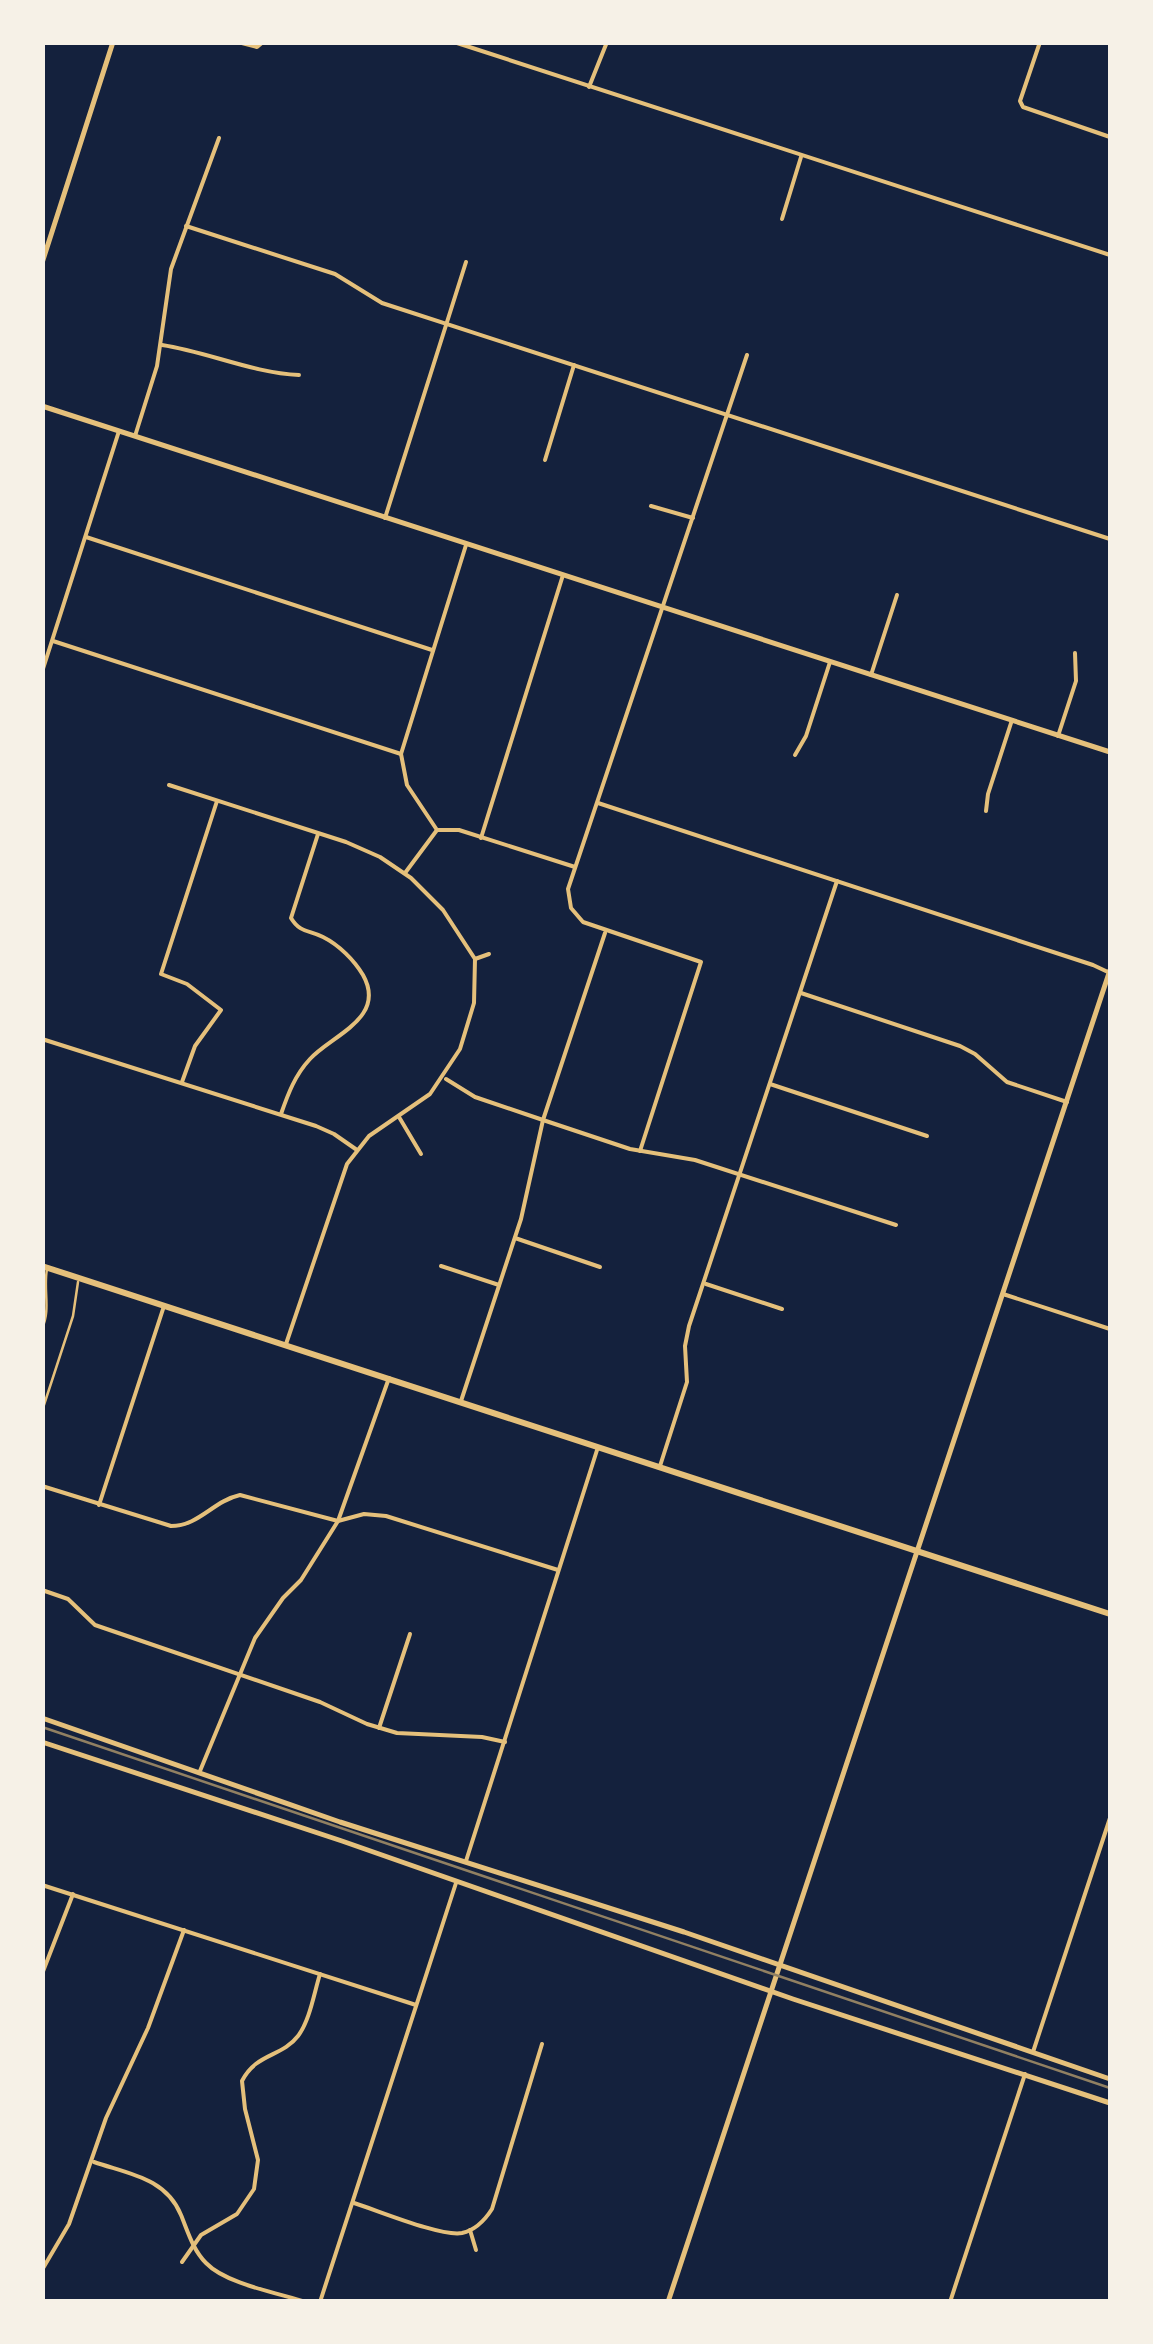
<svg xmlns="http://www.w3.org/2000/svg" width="1153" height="2344" font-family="'Source Serif 4',serif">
<rect width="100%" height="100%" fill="#14213d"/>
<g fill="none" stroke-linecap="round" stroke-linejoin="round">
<g stroke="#e5c07b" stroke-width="2.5">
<path d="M 42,1328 C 51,1310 43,1289 47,1269"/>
<polyline points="42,1411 73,1316 78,1282"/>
</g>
<g stroke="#e5c07b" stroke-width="4">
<polyline points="238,42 257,47 263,42"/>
<polyline points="454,42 1110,255"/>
<polyline points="1040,42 1020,101 1023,107 1110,137"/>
<polyline points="1109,42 1110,43"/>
<polyline points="589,87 607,42"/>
<polyline points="782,219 801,157"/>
<polyline points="186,226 335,274 382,303 1110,539"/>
<path d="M 162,345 C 208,352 253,373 299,375"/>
<polyline points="135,436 157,366 171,269 219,138"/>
<polyline points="545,460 574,365"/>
<polyline points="651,506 693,518"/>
<polyline points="385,518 466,262"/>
<polyline points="86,537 432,650"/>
<polyline points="53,641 401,754"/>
<polyline points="42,672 119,431"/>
<polyline points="871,675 897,595"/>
<polyline points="1058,736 1076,681 1075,653"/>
<polyline points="795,755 806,736 830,662"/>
<polyline points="169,785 346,842 380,857 411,878 443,910 475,959 474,1003 460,1049 430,1094 369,1136 347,1164 286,1344"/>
<polyline points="598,803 1093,965 1110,973"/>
<polyline points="986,811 988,794 1012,720"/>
<polyline points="437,830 407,785 401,754 466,545"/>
<polyline points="437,830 459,830 575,867"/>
<polyline points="481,838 563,575"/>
<polyline points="405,873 437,830"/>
<polyline points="475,959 489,954"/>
<polyline points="801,993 960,1046 975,1054 1007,1082 1067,1102"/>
<polyline points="42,1039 316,1126 334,1134 357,1150"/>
<polyline points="446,1079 475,1097 543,1120 630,1149 695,1160 896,1225"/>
<polyline points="182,1082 195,1046 221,1010 187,984 161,974 217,801"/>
<polyline points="770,1084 927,1136"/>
<path d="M 281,1114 C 288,1094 295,1075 310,1059 C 332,1035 387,1018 363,975 C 354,960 339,945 323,937 C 309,930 300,933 291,918 L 318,834"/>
<polyline points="399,1117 421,1154"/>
<polyline points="640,1151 701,962 583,922 571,908 568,889 747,355"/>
<polyline points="515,1238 600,1267"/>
<polyline points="441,1266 499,1285"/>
<polyline points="706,1284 782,1309"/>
<polyline points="1003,1294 1110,1329"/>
<polyline points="461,1401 521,1219 543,1120 605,933"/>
<polyline points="660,1466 687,1382 685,1346 689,1326 837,881"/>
<path d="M 42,1486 L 171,1526 C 199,1526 213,1501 240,1495 L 338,1521 L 364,1514 L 386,1516 L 558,1570"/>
<polyline points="99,1505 164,1306"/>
<polyline points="42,1590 68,1599 95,1625 320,1702 367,1724 397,1733 482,1737 505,1742"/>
<polyline points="379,1728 410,1634"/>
<polyline points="200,1771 255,1638 283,1598 301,1580 338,1521 389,1378"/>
<polyline points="466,1861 598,1447"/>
<polyline points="42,1885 416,2005"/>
<polyline points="42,1974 73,1894"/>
<polyline points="1033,2052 1110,1818"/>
<path d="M 94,2162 C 129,2174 166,2178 181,2215 C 188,2232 193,2250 206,2263 C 226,2284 278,2293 306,2302"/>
<path d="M 354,2203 C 377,2210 441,2237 462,2233 C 476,2230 485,2220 492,2209 L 542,2044"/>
<polyline points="470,2230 476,2250"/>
<path d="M 182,2262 L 201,2235 L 237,2214 L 254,2189 L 258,2160 L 245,2109 L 242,2081 C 256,2053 282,2057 298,2036 C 310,2020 314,1993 320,1974"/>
<polyline points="42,2270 69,2224 106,2118 148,2028 184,1930"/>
<polyline points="320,2302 456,1883"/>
<polyline points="950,2302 1025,2074"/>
</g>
<g stroke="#e5c07b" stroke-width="5">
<polyline points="42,263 113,42"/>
<polyline points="42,406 1110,752"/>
<polyline points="42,1718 340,1822 684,1932 1110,2079"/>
<polyline points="42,1742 342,1841 793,1999 1110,2103"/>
</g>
<polyline stroke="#e5c07b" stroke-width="5" points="668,2302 1110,970"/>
<polyline stroke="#e5c07b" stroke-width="6" points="42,1266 1110,1614"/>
<polyline stroke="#918062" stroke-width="2.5" points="42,1727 1110,2088"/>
</g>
<rect width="1153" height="2344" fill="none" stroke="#f6f1e7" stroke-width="90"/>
</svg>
